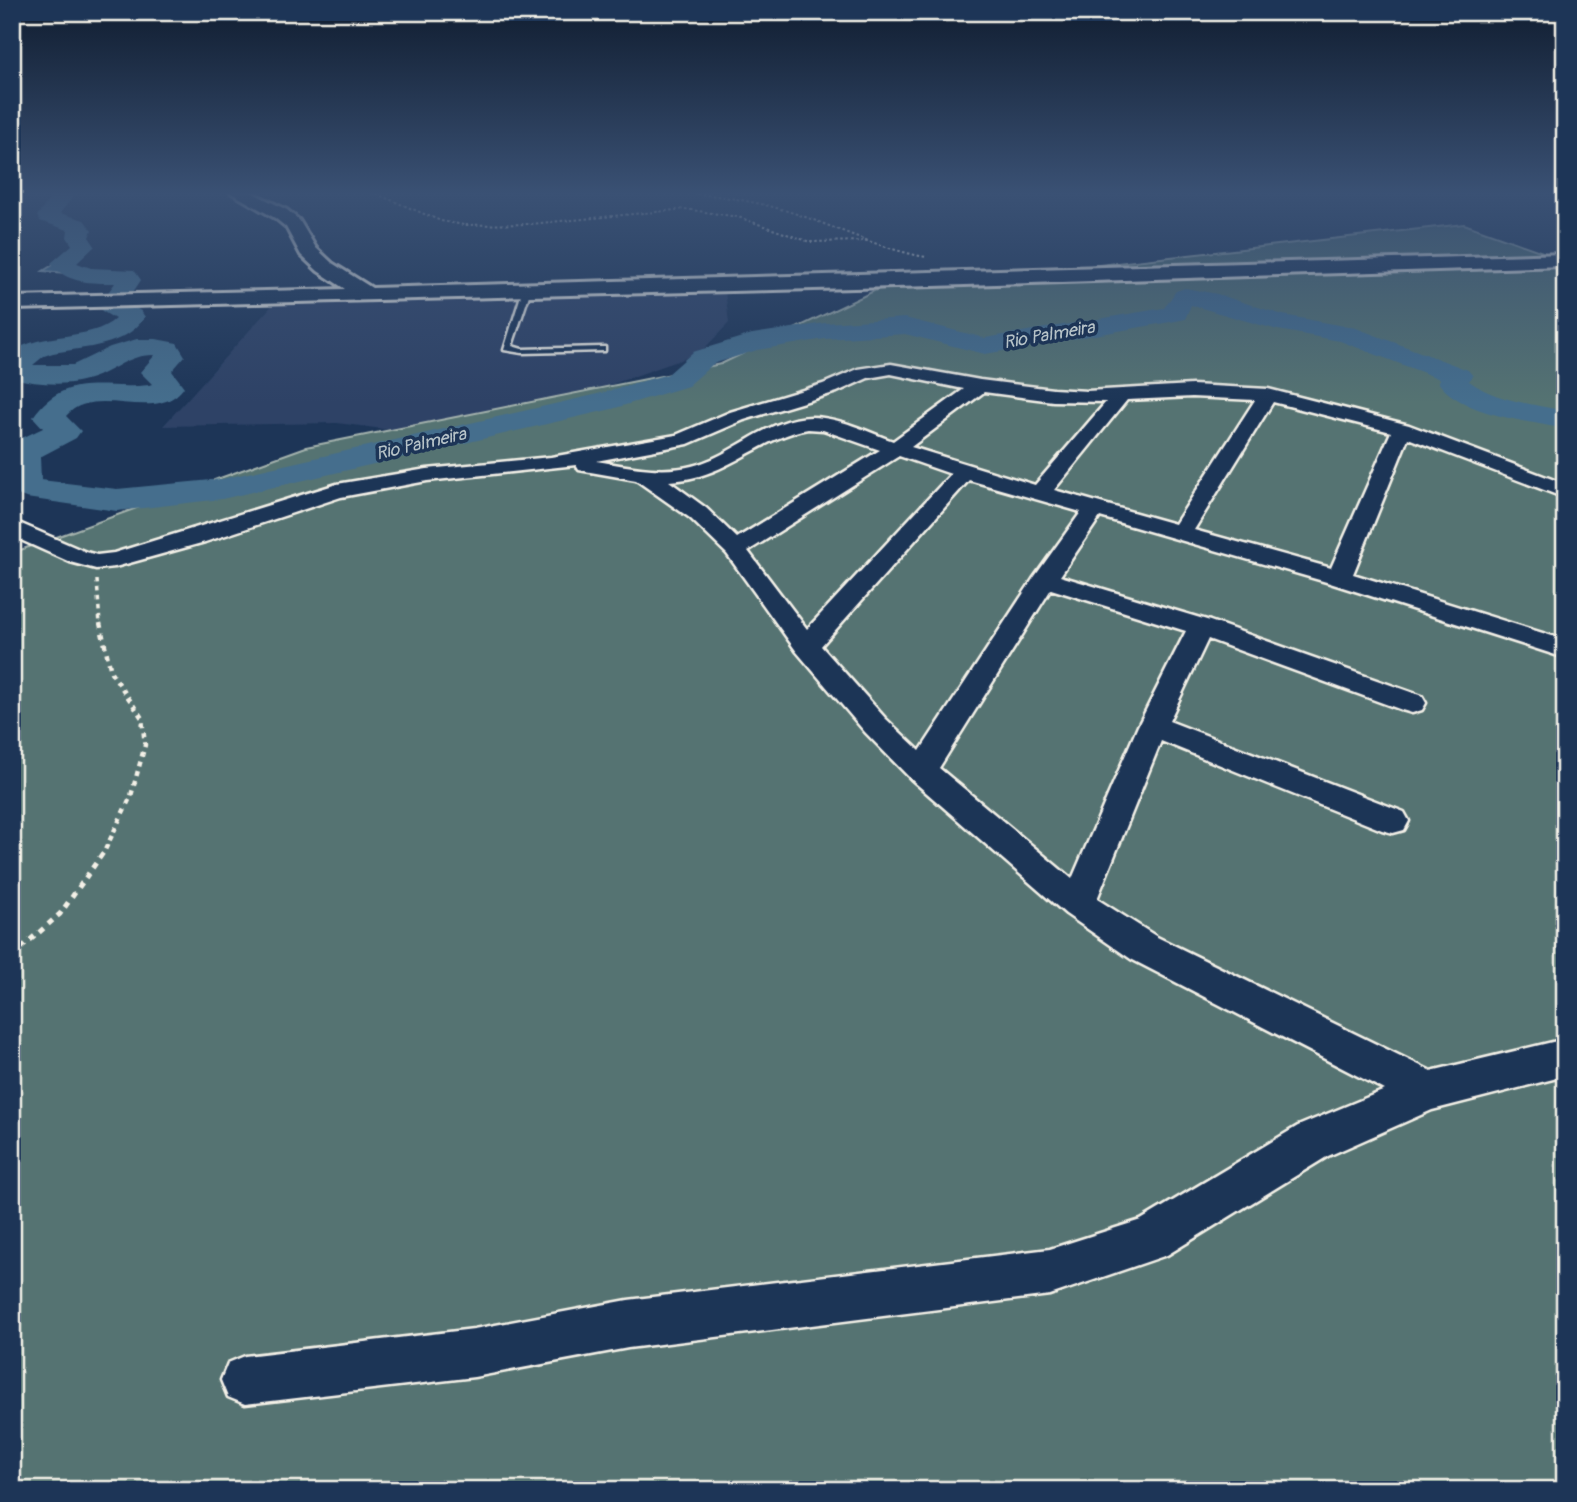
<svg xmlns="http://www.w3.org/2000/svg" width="1577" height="1502" font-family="Pangolin,sans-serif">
<rect width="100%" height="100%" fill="#1d3557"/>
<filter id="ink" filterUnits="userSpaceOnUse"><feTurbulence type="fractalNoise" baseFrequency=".0143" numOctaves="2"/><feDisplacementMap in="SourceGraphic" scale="14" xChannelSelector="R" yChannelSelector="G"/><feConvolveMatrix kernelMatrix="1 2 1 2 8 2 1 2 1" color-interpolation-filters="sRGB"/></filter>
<g filter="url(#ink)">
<polygon fill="#2d4266" points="725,290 729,323 700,353 610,385 390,430 337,423 163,426 277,300"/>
<polygon fill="#557372" stroke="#a4b2ad" stroke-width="2" points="1464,224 1565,260 1565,1490 12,1490 12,553 306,447 721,364 876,290"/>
<polygon fill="#456e8d" stroke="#8ba2b1" stroke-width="2" points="84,246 88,250 74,264 79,266 72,271 78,274 43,271"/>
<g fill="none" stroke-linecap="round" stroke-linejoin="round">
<path fill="#456e8d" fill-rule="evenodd" d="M 55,192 L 77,192 L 60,213 L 84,220 L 92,230 L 89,237 L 95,246 L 77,263 L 91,268 L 134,270 L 141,280 L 126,303 L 141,311 L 145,317 C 125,347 86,347 53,353 L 44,356 L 33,365 L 73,365 L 110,347 L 137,339 L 156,339 L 177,343 L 185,356 L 172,371 L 184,387 C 157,426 95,382 66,416 L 81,431 L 76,438 L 40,457 L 41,480 L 117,489 L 222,479 L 594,395 L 668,374 L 693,352 L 752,334 L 825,323 L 905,318 L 985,338 L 1164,308 L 1176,291 L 1185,288 L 1217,294 L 1283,315 L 1356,328 L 1468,370 L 1473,376 L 1469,381 C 1496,401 1533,404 1565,411 L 1565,429 C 1528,421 1461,415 1438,382 L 1440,379 L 1340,341 L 1278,330 L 1191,305 L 1185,319 L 1176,321 L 985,354 L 905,334 L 825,339 L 757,350 L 713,364 L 688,386 L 612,409 L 222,499 L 117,511 L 26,498 L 12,493 L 12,448 L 22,438 L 43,428 L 33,417 C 65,371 103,391 149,385 L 152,384 L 140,372 L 155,355 C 135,354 122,364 104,373 C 75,388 43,385 12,378 L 12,352 C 42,331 91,341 115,319 L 102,311 L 98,306 L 115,283 C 92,283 66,284 51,263 L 72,245 L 67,237 L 68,230 L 40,221 L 37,216 Z"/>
<defs>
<polygon id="lane" points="527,287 531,289 512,346 522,349 602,347 605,347 605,351 522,353 504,350 523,289"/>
<path id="street" d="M 891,364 L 980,380 L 1053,389 L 1087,391 L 1192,385 L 1268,389 L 1409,425 L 1565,484 L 1565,498 L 1408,438 L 1353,574 L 1565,640 L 1565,658 L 1330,583 L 1100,517 L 1060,576 L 1210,621 L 1422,696 L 1426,703 L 1422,710 L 1412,713 L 1402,710 L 1208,639 L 1169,721 L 1404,812 L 1409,821 L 1404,830 L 1393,833 L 1382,830 L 1161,741 L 1097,899 L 1157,937 L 1431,1071 L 1565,1039 L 1565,1076 L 1432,1110 L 1328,1156 L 1167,1255 L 1050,1295 L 628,1348 L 474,1377 L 245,1404 L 228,1397 L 221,1380 L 228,1363 L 245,1356 L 474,1329 L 628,1300 L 1050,1249 L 1141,1220 L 1298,1126 L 1385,1090 L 1131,959 L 1066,914 L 911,779 L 865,732 L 797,652 L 727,554 L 690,518 L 636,480 L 579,470 L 576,465 L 427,481 L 341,497 L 205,542 L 115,567 L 96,569 L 70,562 L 12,536 L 12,520 L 86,552 L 97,555 L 114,553 L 337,484 L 427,469 L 551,457 L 676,435 L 730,412 L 823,384 L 858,369 ZM 891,374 L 964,389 L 893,441 C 868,432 839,417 811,417 C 766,418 734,456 692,466 C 661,474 627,466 596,461 L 688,444 L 744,420 L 837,392 L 868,378 ZM 984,392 L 1053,401 L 1106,402 L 1035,485 L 911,447 ZM 1192,397 L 1255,400 L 1175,524 L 1054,490 L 1127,400 ZM 1273,402 L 1391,432 L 1331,568 L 1194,530 ZM 808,429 L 823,430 L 880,450 L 737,538 L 706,508 L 669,481 C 729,478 757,438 808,429 ZM 899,456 L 951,474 L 807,629 L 748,551 ZM 969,480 L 1081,512 L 1033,579 L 920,751 L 885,718 L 821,646 ZM 1051,589 L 1186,631 L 1138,726 L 1072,879 L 939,768 Z"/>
<polygon id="secondary" points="230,192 251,192 287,210 299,220 316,248 332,263 372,288 1565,254 1565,266 934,286 12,309 12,297 345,289 318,271 301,255 286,227 275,218"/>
</defs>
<use href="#lane" stroke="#f4f1e8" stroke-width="5"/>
<use href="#street" stroke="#f4f1e8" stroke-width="5"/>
<use href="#secondary" stroke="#f4f1e8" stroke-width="6"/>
<g stroke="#f4f1e8" stroke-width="2" stroke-dasharray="2.5 2.5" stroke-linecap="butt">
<polyline points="372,192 441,221 464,225 531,224 685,209 738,217 810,242 868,241"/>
<path d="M 682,192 C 725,196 768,203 808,218 C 847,232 885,250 926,257"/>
</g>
<polyline stroke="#f4f1e8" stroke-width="3.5" stroke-dasharray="4.5 4.5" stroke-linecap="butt" points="97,580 100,625"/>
<polyline stroke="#f4f1e8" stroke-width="4.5" stroke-dasharray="5 5" stroke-linecap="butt" points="100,623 111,672 142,718 145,745 131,796 104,852"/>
<polyline stroke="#f4f1e8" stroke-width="5" stroke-dasharray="6 6" stroke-linecap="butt" points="12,956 60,914 105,850"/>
<use href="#lane" fill="#1d3557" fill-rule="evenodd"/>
<use href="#street" fill="#1d3557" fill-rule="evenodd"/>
<use href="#secondary" fill="#1d3557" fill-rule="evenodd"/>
</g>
</g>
<linearGradient id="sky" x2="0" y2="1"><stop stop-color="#101d30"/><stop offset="0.48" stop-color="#3a5174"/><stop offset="1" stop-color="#3a5174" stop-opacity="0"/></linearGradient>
<rect width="1577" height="403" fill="url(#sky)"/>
<g text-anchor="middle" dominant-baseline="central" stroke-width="7" stroke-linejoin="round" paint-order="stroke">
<g font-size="18" font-style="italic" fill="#b7c3c8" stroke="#1d3557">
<text transform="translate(1049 335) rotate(-10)">Rio Palmeira</text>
<text transform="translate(421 444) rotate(-13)">Rio Palmeira</text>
</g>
</g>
<rect width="1577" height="1502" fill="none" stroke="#1d3557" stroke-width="42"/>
<rect x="21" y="21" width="1535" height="1460" fill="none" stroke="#f4f1e8" stroke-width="2.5" filter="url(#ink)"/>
</svg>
